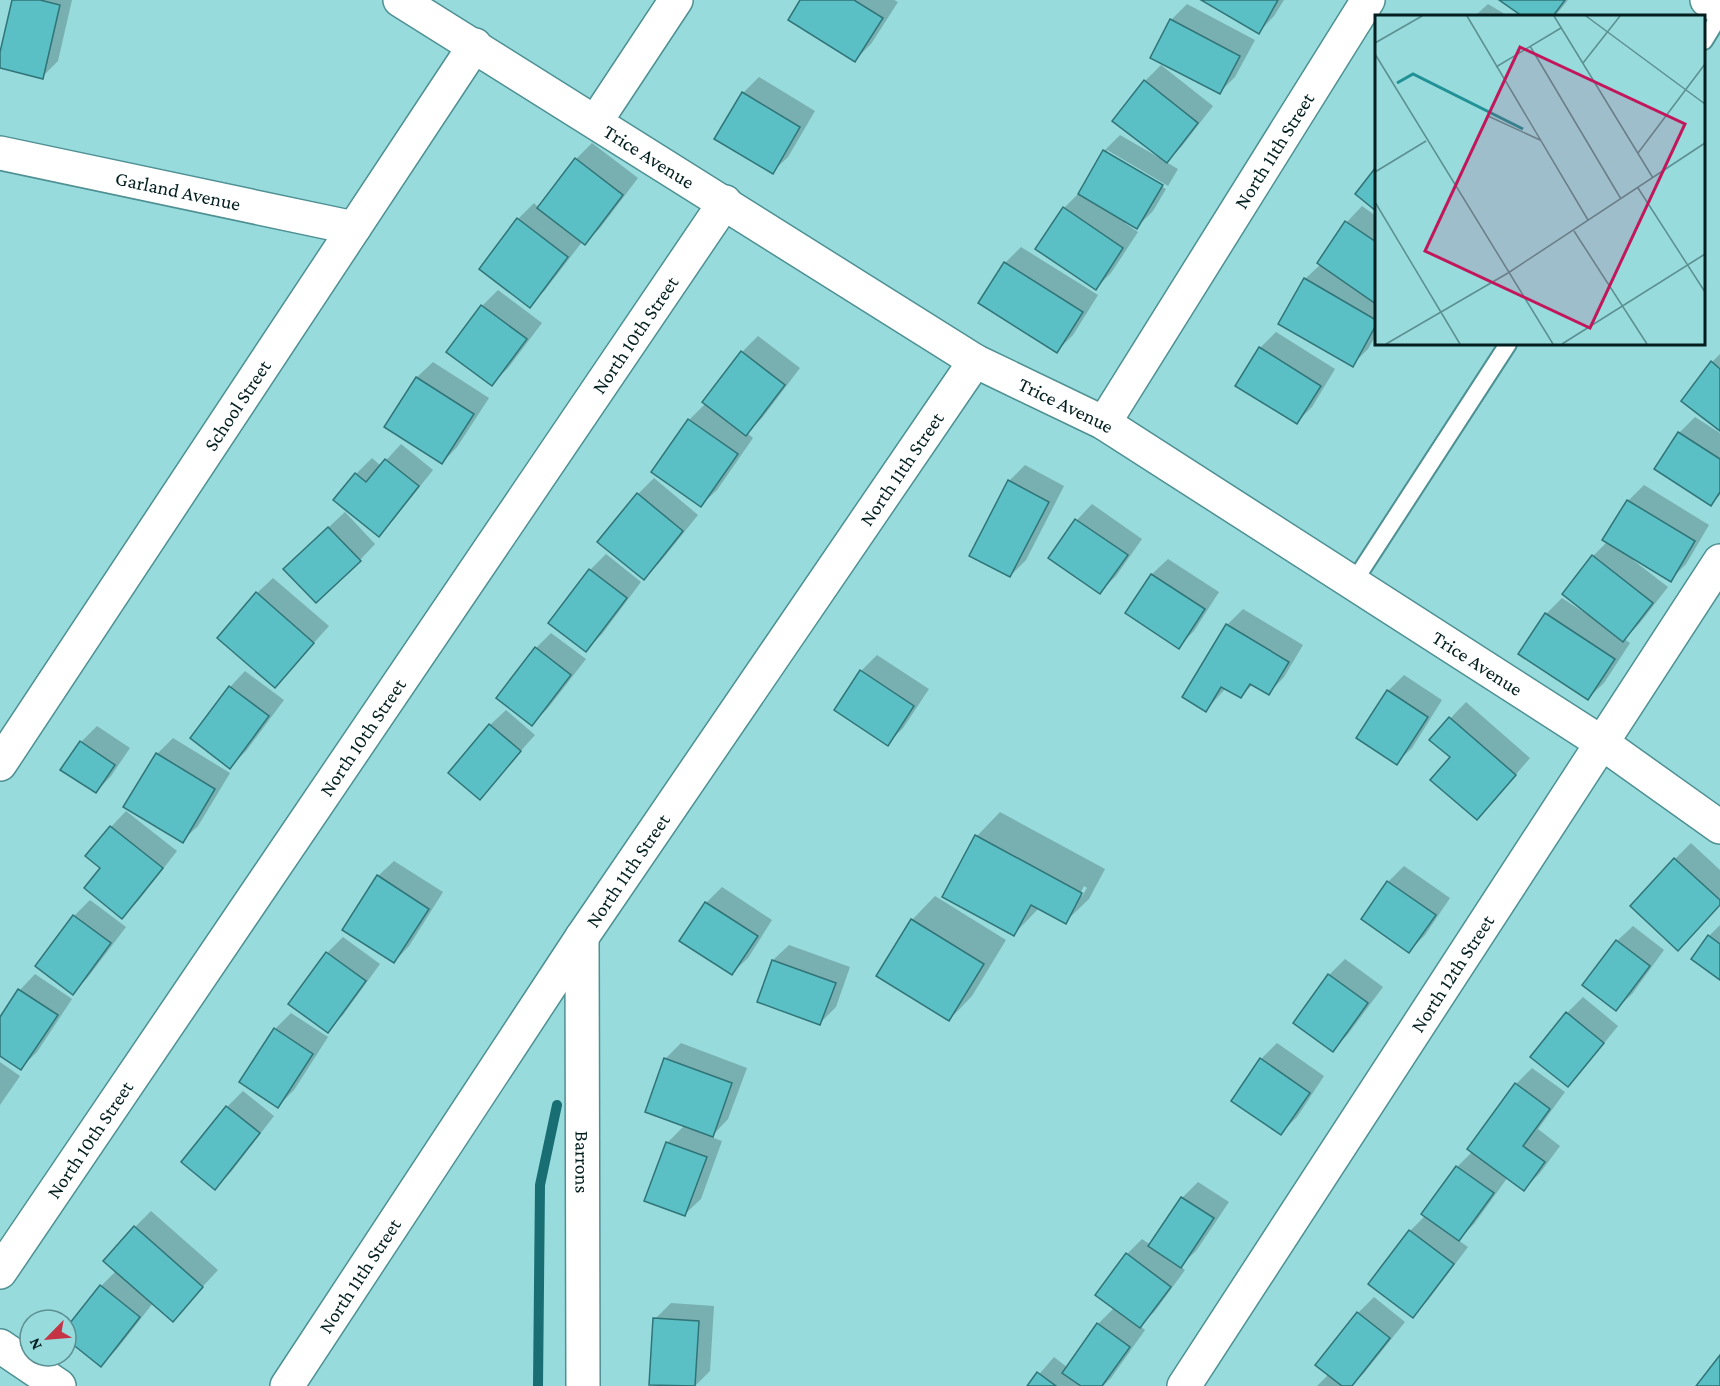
<svg xmlns="http://www.w3.org/2000/svg" width="1720" height="1386" font-family="'Crimson Pro',serif">
<rect width="100%" height="100%" fill="#97dbdd"/>
<g fill="#0003" fill-rule="evenodd">
<polygon points="14,0 72,0 58,61 42,77 0,67 0,58"/>
<polygon points="802,0 894,0 898,2 871,44 855,60"/>
<polygon points="1204,0 1284,0 1274,16 1259,32"/>
<polygon points="1502,0 1568,0 1555,16 1524,16"/>
<polygon points="1187,4 1255,40 1235,77 1220,92 1171,20"/>
<polygon points="1488,4 1508,16 1475,16"/>
<polygon points="1161,65 1213,106 1182,146 1166,162 1178,169 1168,186 1107,150 1107,154 1166,189 1153,211 1137,227 1126,220 1125,223 1138,232 1111,273 1096,288 1064,208 1080,192 1104,151 1120,135 1158,157 1159,155 1145,81"/>
<polygon points="759,77 815,111 788,157 772,172 743,93"/>
<polygon points="592,143 638,178 600,228 585,243 582,242 545,290 530,306 518,219 534,203 539,208 576,159"/>
<polygon points="1376,170 1376,209 1357,194"/>
<polygon points="1362,206 1376,216 1376,335 1368,349 1352,365 1280,323 1305,279 1321,264 1319,263 1347,222"/>
<polygon points="1021,247 1098,295 1073,335 1057,351 981,302 1005,263"/>
<polygon points="498,290 542,323 508,368 492,384 449,351 482,306"/>
<polygon points="1276,332 1335,369 1312,407 1297,422 1237,385 1260,348"/>
<polygon points="758,336 800,368 762,418 747,433 753,438 717,490 701,505 689,420 706,403 704,402 742,352"/>
<polygon points="1720,354 1720,429 1712,362"/>
<polygon points="433,362 489,398 457,447 442,463 386,426 417,377"/>
<polygon points="1695,417 1720,433 1720,495 1711,504 1679,433"/>
<polygon points="401,444 433,470 394,519 379,535 356,474 372,458 381,466"/>
<polygon points="1025,465 1064,486 1026,560 1010,576 1009,481"/>
<polygon points="654,478 698,515 660,562 644,578 638,494"/>
<polygon points="1644,485 1709,525 1686,564 1670,580 1634,558 1633,560 1668,587 1639,624 1624,639 1630,643 1604,683 1588,698 1520,653 1546,614 1562,598 1588,615 1593,556 1607,542 1604,540 1628,501"/>
<polygon points="1092,504 1142,539 1116,576 1100,592 1050,557 1077,520"/>
<polygon points="345,512 375,544 360,560 301,553"/>
<polygon points="606,554 641,582 602,634 586,650 590,570"/>
<polygon points="1168,559 1219,592 1194,631 1178,647 1127,613 1152,574"/>
<polygon points="273,578 329,626 275,686 257,593"/>
<polygon points="1243,609 1303,645 1284,677 1269,693 1253,684 1241,696 1226,688 1206,710 1227,625"/>
<polygon points="551,633 586,659 548,708 532,724 536,648"/>
<polygon points="877,655 929,689 903,728 887,744 836,709 861,671"/>
<polygon points="245,671 284,700 246,751 230,767 230,687"/>
<polygon points="1404,675 1442,700 1412,748 1396,763 1388,691"/>
<polygon points="1466,702 1530,758 1492,802 1452,757 1431,739"/>
<polygon points="506,710 535,735 479,798 490,725"/>
<polygon points="97,726 130,748 111,776 96,792 62,770 81,742"/>
<polygon points="173,738 230,773 198,826 182,841 157,754"/>
<polygon points="126,811 177,851 138,901 122,917 102,867 87,856 111,827"/>
<path d="M 1000,812 L 1105,869 L 1089,899 L 1065,922 L 1039,908 L 1014,934 L 977,836 ZM 1084,886 L 1087,888 L 1082,896 L 1079,896 Z"/>
<polygon points="1691,843 1720,870 1720,905 1675,859"/>
<polygon points="394,861 443,892 409,946 394,962 378,876"/>
<polygon points="1404,866 1450,898 1425,935 1409,951 1363,919 1388,882"/>
<polygon points="722,887 772,920 748,958 732,973 706,903"/>
<polygon points="935,896 1006,940 972,996 949,1020 912,920"/>
<polygon points="90,900 126,927 88,977 73,993 37,966 74,916"/>
<polygon points="1720,925 1720,978 1709,936"/>
<polygon points="1633,926 1664,950 1632,994 1616,1009 1617,941"/>
<polygon points="343,937 380,964 343,1015 327,1031 290,1003 327,953"/>
<polygon points="789,945 850,967 836,1007 820,1023 758,1001 773,960"/>
<polygon points="1345,959 1383,987 1348,1034 1333,1050 1295,1022 1329,975"/>
<polygon points="35,974 72,999 37,1052 21,1068 0,1054 0,1020 20,990"/>
<polygon points="1583,997 1618,1026 1583,1069 1568,1085 1567,1013"/>
<polygon points="291,1013 328,1037 294,1090 278,1106 241,1081 275,1029"/>
<polygon points="681,1043 747,1068 728,1119 711,1137 722,1141 701,1199 685,1214 667,1143 685,1125 665,1059"/>
<polygon points="1277,1043 1324,1076 1297,1117 1281,1133 1261,1059"/>
<polygon points="0,1062 20,1076 0,1105"/>
<polygon points="1532,1068 1565,1092 1538,1129 1560,1146 1540,1173 1524,1189 1508,1177 1474,1224 1458,1240 1468,1247 1428,1300 1413,1316 1410,1231 1426,1215 1457,1167 1473,1151 1469,1149 1516,1084"/>
<polygon points="243,1091 274,1116 231,1172 215,1188 183,1162 227,1107"/>
<polygon points="1198,1182 1229,1202 1196,1251 1180,1266 1185,1270 1155,1311 1140,1326 1145,1330 1111,1378 1103,1386 1029,1386 1054,1357 1068,1368 1098,1324 1114,1308 1127,1254 1142,1239 1151,1245 1182,1198"/>
<polygon points="151,1211 218,1270 172,1320 153,1303 117,1349 101,1365 66,1337 66,1330 101,1286 116,1271 135,1227"/>
<polygon points="1374,1297 1405,1322 1364,1373 1351,1386 1317,1386 1329,1374 1317,1364 1358,1313"/>
<polygon points="671,1303 714,1306 710,1371 695,1386 651,1384 655,1319"/>
</g>
<g fill="none" stroke-linecap="round" stroke-linejoin="round">
<polyline stroke="#186e72" stroke-width="10" points="538,1386 540,1185 557,1105"/>
</g>
<g fill="#5ac0c5" stroke="#307477" stroke-width="1.5">
<polygon points="12,0 40,0 60,5 43,79 0,68 0,52"/>
<polygon points="800,0 854,0 883,18 855,62 788,20"/>
<polygon points="1201,0 1278,0 1259,34"/>
<polygon points="1499,0 1565,0 1553,16 1522,16"/>
<polygon points="1170,19 1240,56 1220,94 1150,58"/>
<polygon points="1144,80 1198,123 1167,163 1112,121"/>
<polygon points="742,92 800,127 773,174 714,139"/>
<polygon points="1103,150 1163,185 1137,229 1078,194"/>
<polygon points="575,158 623,195 585,245 537,208"/>
<polygon points="1376,167 1376,211 1355,194"/>
<polygon points="1063,207 1123,248 1096,290 1035,249"/>
<polygon points="517,218 568,257 530,308 479,269"/>
<polygon points="1345,221 1376,242 1376,304 1317,263"/>
<polygon points="1004,262 1083,312 1057,353 978,303"/>
<polygon points="1304,278 1376,320 1376,325 1353,367 1278,324"/>
<polygon points="481,305 527,339 492,386 446,352"/>
<polygon points="1259,347 1321,386 1297,424 1235,386"/>
<polygon points="741,351 785,385 746,436 702,402"/>
<polygon points="1711,361 1720,369 1720,431 1681,401"/>
<polygon points="416,377 474,414 442,464 384,427"/>
<polygon points="688,419 738,454 701,507 651,472"/>
<polygon points="1678,432 1720,459 1720,492 1711,506 1654,469"/>
<polygon points="385,459 419,486 379,537 333,500 355,473 366,482"/>
<polygon points="1008,480 1049,502 1010,577 969,556"/>
<polygon points="637,493 683,531 644,580 597,542"/>
<polygon points="1627,500 1695,541 1671,582 1602,540"/>
<polygon points="1075,519 1128,555 1100,594 1048,558"/>
<polygon points="328,527 361,561 316,603 283,569"/>
<polygon points="1592,555 1653,603 1623,642 1562,594"/>
<polygon points="589,569 627,598 586,652 548,623"/>
<polygon points="1151,574 1205,609 1179,649 1125,613"/>
<polygon points="256,592 314,643 275,688 217,638"/>
<polygon points="1545,613 1615,659 1588,700 1518,654"/>
<polygon points="1226,624 1289,662 1269,695 1250,684 1241,698 1221,687 1206,712 1182,697"/>
<polygon points="535,647 571,675 532,726 496,698"/>
<polygon points="860,670 914,706 888,746 834,710"/>
<polygon points="229,686 269,716 230,769 190,738"/>
<polygon points="1387,690 1428,717 1397,765 1356,738"/>
<polygon points="1449,717 1516,775 1477,820 1430,780 1450,757 1429,740"/>
<polygon points="489,724 521,751 480,800 448,773"/>
<polygon points="80,741 115,765 96,793 60,770"/>
<polygon points="156,753 215,789 183,843 123,807"/>
<polygon points="110,826 163,868 122,919 84,888 100,868 85,856"/>
<polygon points="975,835 1082,893 1066,924 1031,905 1014,936 942,897"/>
<polygon points="1674,858 1720,900 1720,905 1678,951 1630,906"/>
<polygon points="377,875 429,909 394,963 342,930"/>
<polygon points="1387,881 1436,915 1409,953 1361,919"/>
<polygon points="705,902 758,936 732,975 679,941"/>
<polygon points="73,915 111,943 73,995 35,966"/>
<polygon points="911,919 984,964 949,1021 876,976"/>
<polygon points="1708,935 1720,944 1720,980 1691,959"/>
<polygon points="1616,940 1650,966 1616,1011 1582,985"/>
<polygon points="326,952 366,981 328,1033 288,1004"/>
<polygon points="772,960 836,983 820,1025 757,1002"/>
<polygon points="1328,974 1368,1003 1333,1052 1293,1023"/>
<polygon points="18,989 58,1015 21,1070 0,1056 0,1017"/>
<polygon points="1566,1012 1604,1043 1568,1087 1530,1057"/>
<polygon points="274,1028 313,1054 278,1108 239,1082"/>
<polygon points="664,1058 732,1083 713,1137 645,1112"/>
<polygon points="1260,1058 1310,1093 1281,1135 1231,1101"/>
<polygon points="1515,1083 1550,1109 1523,1146 1545,1162 1524,1191 1467,1149"/>
<polygon points="226,1106 260,1133 215,1190 181,1162"/>
<polygon points="666,1142 707,1157 685,1216 644,1201"/>
<polygon points="1456,1166 1494,1193 1459,1241 1421,1214"/>
<polygon points="1181,1197 1214,1218 1181,1268 1148,1246"/>
<polygon points="134,1226 203,1287 173,1322 103,1261"/>
<polygon points="1409,1230 1454,1264 1413,1318 1368,1284"/>
<polygon points="1126,1253 1171,1287 1140,1328 1095,1295"/>
<polygon points="100,1285 140,1317 101,1367 66,1339 66,1328"/>
<polygon points="1357,1312 1390,1338 1352,1386 1342,1386 1315,1365"/>
<polygon points="653,1318 699,1321 695,1386 649,1385"/>
<polygon points="1097,1323 1130,1347 1102,1386 1081,1386 1062,1373"/>
<polygon points="1720,1355 1720,1386 1696,1386"/>
<polygon points="1037,1372 1056,1386 1027,1386"/>
</g>
<g fill="none" stroke-linecap="round" stroke-linejoin="round">
<defs>
<g id="lane">
<polyline points="1704,41 1720,15"/>
<polyline points="1353,583 1508,344"/>
</g>
<g id="street">
<path id="s1" d="M 400,0 L 975,361 L 1104,423 L 1602,743 L 1720,827"/>
<polyline points="1707,0 1720,8"/>
<polyline points="596,121 676,0"/>
<path id="s2" d="M 0,153 L 354,228"/>
<path id="s3" d="M 1104,423 L 1368,0"/>
<path id="s4" d="M 0,764 L 475,45"/>
<path id="s5" d="M 582,937 L 583,1386"/>
<path id="s6" d="M 0,1272 L 725,202"/>
<polyline points="0,1346 59,1386"/>
<path id="s7" d="M 287,1386 L 582,937 L 975,361"/>
<path id="s8" d="M 1184,1386 L 1720,561"/>
</g>
</defs>
<use href="#lane" stroke="#4e9093" stroke-width="20"/>
<use href="#street" stroke="#4e9093" stroke-width="36"/>
<use href="#lane" stroke="#fff" stroke-width="16"/>
<use href="#street" stroke="#fff" stroke-width="33"/>
</g>
<g text-anchor="middle" dominant-baseline="central" stroke-width="6" stroke-linejoin="round" paint-order="stroke">
<g font-size="20" fill="#021e1f" stroke="#97dbdd">
<text stroke="none"><textPath href="#s3" startOffset="321">North 11th Street</textPath></text>
<text stroke="none"><textPath href="#s1" startOffset="294">Trice Avenue</textPath></text>
<text stroke="none"><textPath href="#s2" startOffset="182">Garland Avenue</textPath></text>
<text stroke="none"><textPath href="#s6" startOffset="1132">North 10th Street</textPath></text>
<text stroke="none"><textPath href="#s4" startOffset="430">School Street</textPath></text>
<text stroke="none"><textPath href="#s1" startOffset="780">Trice Avenue</textPath></text>
<text stroke="none"><textPath href="#s7" startOffset="1104">North 11th Street</textPath></text>
<text stroke="none"><textPath href="#s1" startOffset="1266">Trice Avenue</textPath></text>
<text stroke="none"><textPath href="#s6" startOffset="646">North 10th Street</textPath></text>
<text stroke="none"><textPath href="#s7" startOffset="618">North 11th Street</textPath></text>
<text stroke="none"><textPath href="#s8" startOffset="492">North 12th Street</textPath></text>
<text stroke="none"><textPath href="#s6" startOffset="160">North 10th Street</textPath></text>
<text stroke="none"><textPath href="#s5" startOffset="225">Barrons</textPath></text>
<text stroke="none"><textPath href="#s7" startOffset="132">North 11th Street</textPath></text>
</g>
</g>
<g transform="translate(1375 15)">
<rect width="330" height="330" fill="#97dbdd"/>
<path fill="none" stroke="#219196" stroke-width="3" d="M 22,68 L 38,59 L 148,114"/>
<path fill="none" stroke="#5b8f91" stroke-width="1.5" d="M 92,1 L 213,205M 179,1 L 278,163M 211,1 L 330,89M 0,28 L 47,1M 155,31 L 246,184M 0,39 L 178,329M 208,48 L 245,1M 121,52 L 186,13M 113,101 L 165,125M 263,138 L 330,49M 0,157 L 51,126M 263,173 L 330,277M 0,187 L 85,329M 199,216 L 272,329M 11,329 L 133,258 L 330,128M 187,329 L 330,239"/>
<path fill="#c2185b" fill-opacity="0.15" stroke="#c2185b" stroke-width="3" d="M 145,32 L 310,109 L 215,313 L 50,236 Z"/>
<rect width="330" height="330" fill="none" stroke="#021e1f" stroke-width="3"/>
</g>
<g transform="translate(48 1338) rotate(245)"><circle r="28" fill="#97dbdd" stroke="#5b8f91" stroke-width="1.5"/>
<path d="M0-4.5L10 22L0 15L-10 22Z" fill="#c43445"/>
<text y="-9" font-size="16" font-weight="bold" text-anchor="middle" fill="#021e1f">N</text>
</g>
</svg>
